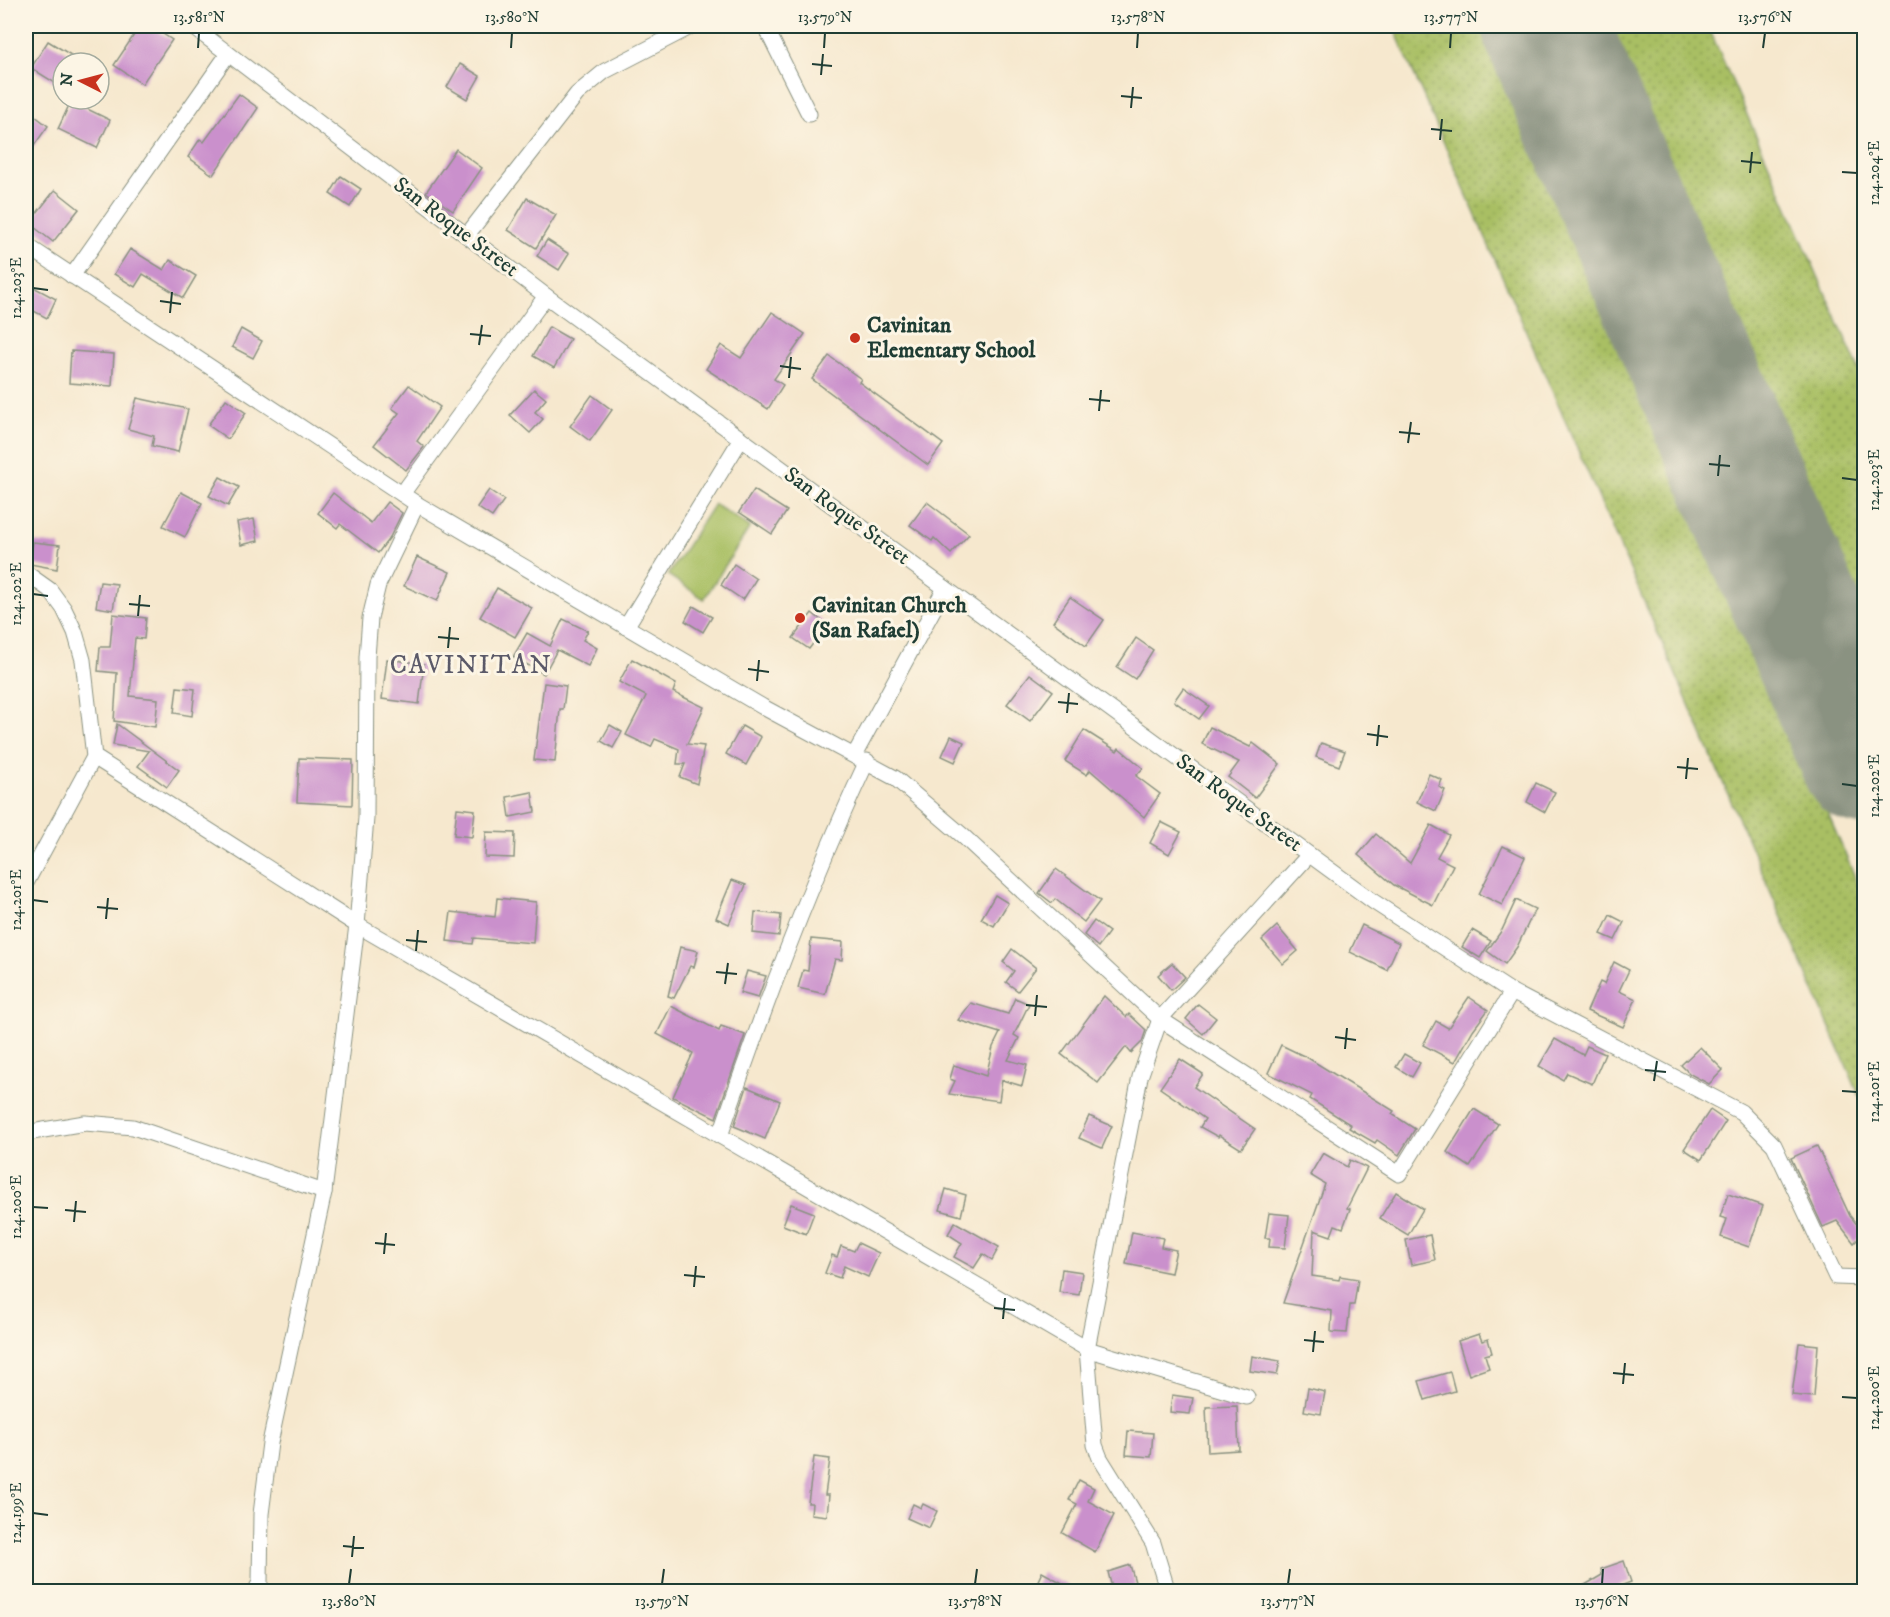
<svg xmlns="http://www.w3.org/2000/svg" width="1890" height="1617" font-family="'IM FELL DW Pica',serif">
<defs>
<pattern id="grass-dots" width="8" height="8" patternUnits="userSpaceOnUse" patternTransform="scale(1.5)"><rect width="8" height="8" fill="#a9bf64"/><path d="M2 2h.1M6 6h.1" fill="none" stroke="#899c53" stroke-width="1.8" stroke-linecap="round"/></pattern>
</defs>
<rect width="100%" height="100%" fill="#fcf5e5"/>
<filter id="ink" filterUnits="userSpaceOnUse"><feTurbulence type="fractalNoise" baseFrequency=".0167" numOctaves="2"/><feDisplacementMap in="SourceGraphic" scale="12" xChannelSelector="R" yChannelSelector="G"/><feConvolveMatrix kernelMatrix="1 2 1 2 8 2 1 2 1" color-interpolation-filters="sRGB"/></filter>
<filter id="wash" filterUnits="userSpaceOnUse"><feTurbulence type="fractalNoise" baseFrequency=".008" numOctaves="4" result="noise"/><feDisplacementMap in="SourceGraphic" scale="24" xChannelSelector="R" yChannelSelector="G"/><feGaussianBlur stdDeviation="1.35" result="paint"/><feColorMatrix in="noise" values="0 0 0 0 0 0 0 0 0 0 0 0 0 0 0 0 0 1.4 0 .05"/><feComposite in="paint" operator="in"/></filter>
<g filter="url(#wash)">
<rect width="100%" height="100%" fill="#f6e8ce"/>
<g fill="url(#grass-dots)" stroke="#647e4c" stroke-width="1.5">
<polygon points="1393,26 1491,26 1864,898 1864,1106"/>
<polygon points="1597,26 1708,26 1864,381 1864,401 1859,403 1864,416 1864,634"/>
</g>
<polygon fill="#a9bf64" stroke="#647e4c" stroke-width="1.5" points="714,504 750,527 704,599 668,575"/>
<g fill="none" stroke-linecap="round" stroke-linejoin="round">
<polyline stroke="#8a9281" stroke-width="126" points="1545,26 1864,762"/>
</g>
<g id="blocks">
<g fill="#ca90cc">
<polygon points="140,26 151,26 172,40 142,84 114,65"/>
<polygon points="48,41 84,63 63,63 63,88 31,68"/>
<polygon points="460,64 480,76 467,99 447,87"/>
<polygon points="239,94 258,108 213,175 188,157 200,139 204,142"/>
<polygon points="71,101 110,120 97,148 58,129"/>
<polygon points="26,109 48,126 26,157"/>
<polygon points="456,149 482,168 453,211 426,192"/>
<polygon points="341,176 361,189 350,207 330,194"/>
<polygon points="55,190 79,209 53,242 29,223"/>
<polygon points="527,198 556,215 536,248 508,230"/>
<polygon points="547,240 569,254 559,270 537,256"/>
<polygon points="130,249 164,270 170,260 196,276 183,298 143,274 135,287 114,274"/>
<polygon points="26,283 56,299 47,318 26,307"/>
<polygon points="772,312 805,334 774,379 783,385 768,409 706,369 721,345 741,358"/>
<polygon points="549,327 570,339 554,368 533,356"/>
<polygon points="241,329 262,341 253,358 232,347"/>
<polygon points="71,351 114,354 112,386 69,383"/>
<polygon points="829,356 861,379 859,382 943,444 928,465 812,379"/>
<polygon points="409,385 440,407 417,441 424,447 406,470 374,445 399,413 392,408"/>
<polygon points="534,389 546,399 535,412 543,419 530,433 510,415"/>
<polygon points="592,395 612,410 590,441 570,426"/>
<polygon points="137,398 188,409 178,452 152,446 154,436 128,429"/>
<polygon points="226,399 246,413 228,439 208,425"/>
<polygon points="220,477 239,487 228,506 209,496"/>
<polygon points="489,490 504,500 492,517 477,507"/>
<polygon points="754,490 787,511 772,534 739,512"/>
<polygon points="181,492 202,503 185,537 163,526"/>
<polygon points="333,493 371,523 387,502 402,513 390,537 378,553 340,524 337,528 318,513"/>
<polygon points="927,502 969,534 951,554 934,538 932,541 910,525"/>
<polygon points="254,519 258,541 241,545 237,522"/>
<polygon points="33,542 60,545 57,569 30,564"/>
<polygon points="417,557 450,572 437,601 404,586"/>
<polygon points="734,564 756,579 743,600 721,585"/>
<polygon points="100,582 117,584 113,610 96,607"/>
<polygon points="497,588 532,608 515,637 480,617"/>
<polygon points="1070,597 1104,620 1086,646 1053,622"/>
<polygon points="693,606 712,617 703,632 685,621"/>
<polygon points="812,613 827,625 809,649 793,638"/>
<polygon points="113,614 146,618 144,639 135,638 130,696 158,699 155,727 114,721 117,673 98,671 100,647 110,647"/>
<polygon points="563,619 588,631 583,640 597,648 588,666 557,650 544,674 513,657 527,633 550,646"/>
<polygon points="1136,638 1153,650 1135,679 1117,667"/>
<polygon points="387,659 424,664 419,704 382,699"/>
<polygon points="632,659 676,684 673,692 704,707 687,744 704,746 697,784 680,777 685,764 677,764 679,749 655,739 651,747 626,735 646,696 619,682"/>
<polygon points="1030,674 1053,691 1030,721 1007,704"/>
<polygon points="544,683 566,686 563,709 560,709 555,762 534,760"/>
<polygon points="177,687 195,689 192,716 174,713"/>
<polygon points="1183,688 1209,706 1199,719 1174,701"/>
<polygon points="117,724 179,770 167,787 138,766 149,751 113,745"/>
<polygon points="610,725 622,732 613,748 601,741"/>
<polygon points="742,726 761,737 746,765 726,754"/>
<polygon points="1210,727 1250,747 1253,743 1280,764 1255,798 1228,777 1239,762 1202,744"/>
<polygon points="1084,730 1117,751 1119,748 1143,768 1136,776 1160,794 1144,817 1090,770 1087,775 1065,761"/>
<polygon points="951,736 964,742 955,762 942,756"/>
<polygon points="1321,743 1345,751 1339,766 1316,757"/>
<polygon points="299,758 353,760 352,805 297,802"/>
<polygon points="1429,774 1442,780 1439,787 1445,790 1436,811 1417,802"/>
<polygon points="1536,783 1555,792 1545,812 1527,802"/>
<polygon points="532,792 535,812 510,817 507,797"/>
<polygon points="457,808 475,810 472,837 454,835"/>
<polygon points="1161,822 1181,832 1169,854 1150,843"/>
<polygon points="1431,825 1449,835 1437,857 1453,865 1433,905 1394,885 1358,855 1376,834 1410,863"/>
<polygon points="486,832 515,833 514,858 485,857"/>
<polygon points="1503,846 1525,857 1502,905 1479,894"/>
<polygon points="1056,869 1100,901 1084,922 1055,899 1052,903 1039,893"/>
<polygon points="732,880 746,885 729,924 716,918"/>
<polygon points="995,895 1008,903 994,926 981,919"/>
<polygon points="497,898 536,902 533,943 474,938 473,944 447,941 451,912 495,917"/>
<polygon points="1516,900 1535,909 1517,947 1505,964 1487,951 1502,930"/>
<polygon points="755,912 781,915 779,936 753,933"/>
<polygon points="1610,915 1624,922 1615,940 1601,934"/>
<polygon points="1094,921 1109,932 1098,947 1084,935"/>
<polygon points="1362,925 1399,943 1387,970 1350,952"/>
<polygon points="1277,926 1298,951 1283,964 1262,940"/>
<polygon points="1472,930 1491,941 1480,958 1462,947"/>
<polygon points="811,939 843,942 842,960 835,959 825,994 798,988 803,970 808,971"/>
<polygon points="680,947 698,951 694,967 690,966 674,998 668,996"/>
<polygon points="1012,949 1036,968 1018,991 1006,982 1014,971 1003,962"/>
<polygon points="1614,962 1629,970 1619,991 1636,999 1623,1027 1587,1011 1600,982 1604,984"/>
<polygon points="1172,963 1185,977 1171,990 1158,975"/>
<polygon points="747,971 766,976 758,998 740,993"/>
<polygon points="1104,996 1126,1017 1129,1014 1146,1030 1142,1042 1131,1053 1126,1047 1098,1083 1061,1054"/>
<polygon points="1469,997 1488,1010 1473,1030 1455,1062 1423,1045 1436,1021 1448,1028"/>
<polygon points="1015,998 1029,1004 1014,1035 1019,1038 1008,1060 1027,1065 1022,1086 1002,1080 999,1101 949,1094 955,1081 950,1079 954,1065 986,1076 993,1047 1000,1033 958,1020 971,1003 1008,1014"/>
<polygon points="1198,1004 1216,1018 1203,1034 1186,1019"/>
<polygon points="671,1006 719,1031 721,1026 745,1035 716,1118 673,1097 693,1053 657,1034"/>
<polygon points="1555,1039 1583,1055 1587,1046 1605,1054 1592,1084 1567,1073 1563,1080 1539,1066"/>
<polygon points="1281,1045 1308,1058 1394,1111 1392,1114 1415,1129 1399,1155 1377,1140 1375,1143 1349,1128 1351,1125 1310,1099 1312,1095 1268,1073"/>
<polygon points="1700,1047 1723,1070 1709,1084 1690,1074 1681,1065"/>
<polygon points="1404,1054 1420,1063 1412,1077 1396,1067"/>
<polygon points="1180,1059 1203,1074 1194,1087 1255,1129 1241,1149 1219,1135 1218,1137 1200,1127 1205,1119 1160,1088"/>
<polygon points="747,1087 780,1101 765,1139 734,1126"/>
<polygon points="1474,1109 1498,1124 1470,1167 1447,1152"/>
<polygon points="1710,1110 1726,1121 1701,1160 1684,1149"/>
<polygon points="1089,1116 1112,1126 1102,1148 1079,1138"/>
<polygon points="1817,1146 1850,1216 1864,1233 1854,1243 1837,1221 1823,1227 1791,1158"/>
<polygon points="1323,1153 1347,1167 1350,1160 1367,1168 1347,1208 1350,1209 1343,1228 1335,1225 1331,1236 1314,1230 1312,1276 1339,1280 1340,1276 1358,1279 1354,1305 1350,1305 1347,1333 1331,1332 1332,1311 1283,1303 1325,1184 1310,1175"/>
<polygon points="946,1189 966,1195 961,1216 940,1210"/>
<polygon points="1396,1192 1423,1209 1408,1235 1380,1218"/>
<polygon points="1728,1194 1763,1206 1749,1247 1721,1237 1727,1219 1720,1217"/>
<polygon points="791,1204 814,1213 806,1234 783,1225"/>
<polygon points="1269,1213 1289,1215 1285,1248 1269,1247 1270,1238 1265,1238"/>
<polygon points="955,1222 999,1247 992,1260 983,1254 974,1268 954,1257 962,1243 948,1234"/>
<polygon points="1132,1232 1163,1238 1161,1247 1176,1250 1171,1273 1126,1264"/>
<polygon points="1430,1235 1435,1260 1411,1265 1406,1240"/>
<polygon points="858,1243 879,1253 868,1277 844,1266 840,1278 825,1273 832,1255 837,1257 841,1246 854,1251"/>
<polygon points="1062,1269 1082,1272 1079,1295 1059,1292"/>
<polygon points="1479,1334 1482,1341 1488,1339 1492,1353 1485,1355 1489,1368 1469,1375 1458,1341"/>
<polygon points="1799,1343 1818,1345 1814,1397 1792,1395"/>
<polygon points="1252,1356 1280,1361 1277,1375 1250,1371"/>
<polygon points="1450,1372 1455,1391 1425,1400 1419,1381"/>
<polygon points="1308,1388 1325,1392 1321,1414 1304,1411"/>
<polygon points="1172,1395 1193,1398 1190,1414 1170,1412"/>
<polygon points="1237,1406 1239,1450 1208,1452 1206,1407"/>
<polygon points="1128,1431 1153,1433 1151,1457 1126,1455"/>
<polygon points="814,1457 830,1459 825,1495 829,1495 827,1516 811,1514 812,1503 808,1503"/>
<polygon points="1079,1480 1094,1488 1088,1501 1114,1515 1095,1552 1062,1533 1077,1504 1069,1500"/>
<polygon points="913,1504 921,1508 923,1504 937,1511 929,1528 907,1518"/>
<polygon points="1624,1561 1631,1582 1604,1592 1573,1592 1602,1575 1601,1569"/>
<polygon points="1130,1565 1138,1592 1113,1592 1108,1572"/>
<polygon points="1042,1572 1079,1592 1043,1592 1035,1587"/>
</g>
</g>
</g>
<g filter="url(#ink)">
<use href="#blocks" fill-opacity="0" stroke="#8a9281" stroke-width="1.5"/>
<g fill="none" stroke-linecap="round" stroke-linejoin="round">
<defs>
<g id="minor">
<polyline points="192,26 546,296 1374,902 1512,992 1741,1112 1774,1145 1836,1277 1864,1278"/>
<polyline points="765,26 809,114"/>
<polyline points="467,235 577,94 605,71 692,26"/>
<polyline points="26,245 417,504 763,707 895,778 963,836 1160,1019 1399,1174 1512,992"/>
<polyline points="72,276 228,54"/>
<polyline points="402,494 546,296"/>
<polyline points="26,573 50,590 64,609 75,632 83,660 94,757 26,883"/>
<polyline points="626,627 741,439"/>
<polyline points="855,754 945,588"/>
<polyline points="94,757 357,925 1087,1349 1247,1397"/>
<polyline points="26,1133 85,1123 133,1127 324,1192"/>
<path d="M 720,1136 C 763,1009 810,883 867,761"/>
<polyline points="255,1592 260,1582 261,1514 270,1443 324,1192 357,925 366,818 367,657 370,618 378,585 417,504"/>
<polyline points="1168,1592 1153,1543 1100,1458 1095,1445 1087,1349 1140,1077 1160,1019 1309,855"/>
</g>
</defs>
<use href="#minor" stroke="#8a9281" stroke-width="17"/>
<use href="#minor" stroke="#fff" stroke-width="15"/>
</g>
</g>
<path fill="none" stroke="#1f3d34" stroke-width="2" d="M 198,48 L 199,33M 511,48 L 512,33M 824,48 L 825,33M 1137,48 L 1138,33M 1450,48 L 1451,33M 1763,48 L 1765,33M 812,64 L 832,66M 821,75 L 823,54M 1121,96 L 1142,98M 1131,108 L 1133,87M 1431,129 L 1452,131M 1440,140 L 1442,119M 1741,161 L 1761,163M 1842,172 L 1857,173M 1750,173 L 1752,152M 33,288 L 48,290M 160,301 L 181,304M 170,313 L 172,292M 470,334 L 491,336M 479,345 L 482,325M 780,366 L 801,369M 789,378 L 791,357M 1089,399 L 1110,401M 1099,411 L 1101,390M 1399,432 L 1420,434M 1408,443 L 1411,422M 1709,464 L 1730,466M 1718,476 L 1720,455M 1842,478 L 1857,480M 33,594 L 48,596M 129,604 L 150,606M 138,616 L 140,595M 438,637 L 459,639M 448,648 L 450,627M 748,669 L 769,672M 757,681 L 759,660M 1058,702 L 1078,704M 1067,713 L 1069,693M 1367,734 L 1388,737M 1377,746 L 1379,725M 1677,767 L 1698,769M 1686,779 L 1688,758M 1842,784 L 1857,786M 33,900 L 48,902M 97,907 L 118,909M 106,919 L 108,898M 406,940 L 427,942M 416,951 L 418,930M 716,972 L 737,974M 725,984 L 728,963M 1026,1005 L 1047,1007M 1035,1016 L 1037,995M 1335,1037 L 1356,1040M 1345,1049 L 1347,1028M 1645,1070 L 1666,1072M 1654,1081 L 1657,1061M 1842,1091 L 1857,1092M 33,1207 L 48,1208M 65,1210 L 86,1212M 74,1222 L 76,1201M 375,1243 L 395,1245M 384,1254 L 386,1233M 684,1275 L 705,1277M 694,1287 L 696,1266M 994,1308 L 1015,1310M 1003,1319 L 1005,1298M 1304,1340 L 1324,1342M 1313,1352 L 1315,1331M 1613,1373 L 1634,1375M 1623,1384 L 1625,1363M 1842,1397 L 1857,1398M 33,1513 L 48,1515M 343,1546 L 364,1548M 352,1557 L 354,1536M 349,1584 L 351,1569M 662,1584 L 664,1569M 975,1584 L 977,1569M 1288,1584 L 1290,1569M 1602,1584 L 1603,1569"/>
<g fill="#c8321e" stroke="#fcf5e5" stroke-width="2">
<circle cx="855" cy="338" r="6"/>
<circle cx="800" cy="618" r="6"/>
</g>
<g text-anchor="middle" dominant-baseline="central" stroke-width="6" stroke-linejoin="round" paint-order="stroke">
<g font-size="22" fill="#1f3d34" stroke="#fcf5e5">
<text transform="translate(456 227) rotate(37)">San Roque Street</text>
<text transform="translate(847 516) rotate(36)">San Roque Street</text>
<text transform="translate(1239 803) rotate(36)">San Roque Street</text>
</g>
<g font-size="22" font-weight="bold" fill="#1f3d34" stroke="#fcf5e5" text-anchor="start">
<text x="867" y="325">Cavinitan<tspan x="867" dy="25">Elementary School</tspan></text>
<text x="812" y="605">Cavinitan Church<tspan x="812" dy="25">(San Rafael)</tspan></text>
</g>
<g font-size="26" letter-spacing="1.5" fill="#5b5a69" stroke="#fcf5e5">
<text x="471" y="665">CAVINITAN</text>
</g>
</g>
<rect width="1890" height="1617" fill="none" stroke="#fcf5e5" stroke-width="66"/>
<g transform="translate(81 81) rotate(276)"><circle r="28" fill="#fcf5e5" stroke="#a4ab9e" stroke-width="1.5"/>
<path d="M0-4.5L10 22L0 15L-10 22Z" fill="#c8321e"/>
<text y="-9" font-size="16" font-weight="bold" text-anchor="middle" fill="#1f3d34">N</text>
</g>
<rect x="33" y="33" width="1824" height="1551" fill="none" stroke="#1f3d34" stroke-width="2"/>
<g font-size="15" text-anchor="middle" fill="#1f3d34">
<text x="199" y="22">13.581°N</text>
<text x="512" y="22">13.580°N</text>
<text x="825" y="22">13.579°N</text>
<text x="1138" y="22">13.578°N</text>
<text x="1451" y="22">13.577°N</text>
<text x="1765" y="22">13.576°N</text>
<text transform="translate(1874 173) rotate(-90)" y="5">124.204°E</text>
<text transform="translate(16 288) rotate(-90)" y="5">124.203°E</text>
<text transform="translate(1874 480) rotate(-90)" y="5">124.203°E</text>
<text transform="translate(16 594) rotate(-90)" y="5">124.202°E</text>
<text transform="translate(1874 786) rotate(-90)" y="5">124.202°E</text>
<text transform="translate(16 900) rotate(-90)" y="5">124.201°E</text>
<text transform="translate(1874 1092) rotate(-90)" y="5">124.201°E</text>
<text transform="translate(16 1207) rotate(-90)" y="5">124.200°E</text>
<text transform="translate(1874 1398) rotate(-90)" y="5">124.200°E</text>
<text transform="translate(16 1513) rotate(-90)" y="5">124.199°E</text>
<text x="349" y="1606">13.580°N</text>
<text x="662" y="1606">13.579°N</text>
<text x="975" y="1606">13.578°N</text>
<text x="1288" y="1606">13.577°N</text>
<text x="1602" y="1606">13.576°N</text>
</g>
</svg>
